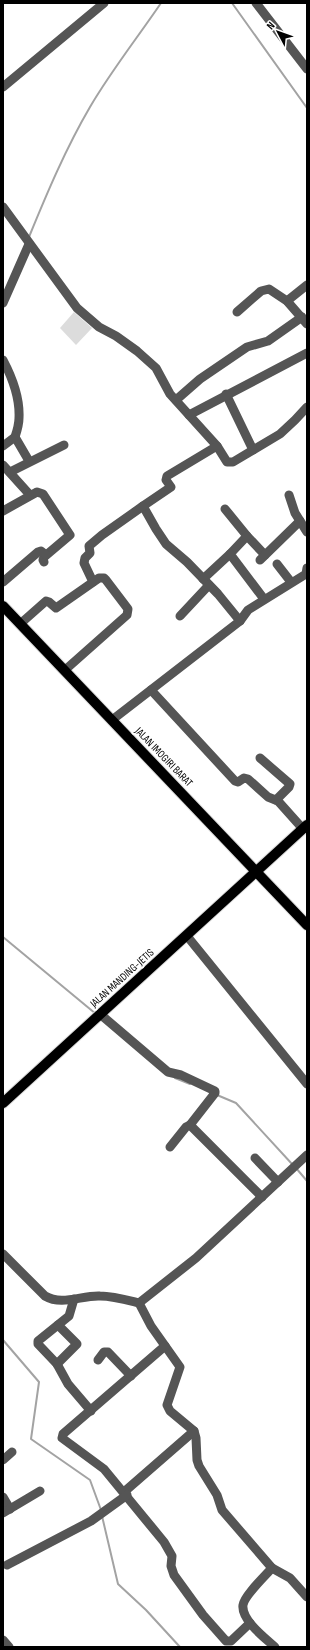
<svg xmlns="http://www.w3.org/2000/svg" width="310" height="1650" font-family="'Sofia Sans Condensed',sans-serif">
<rect width="100%" height="100%" fill="#fff"/>
<polygon fill="#dcdcdc" points="74,312 92,328 76,345 60,328"/>
<g fill="none" stroke-linecap="round" stroke-linejoin="round">
<g stroke="#a3a3a3" stroke-width="2">
<polyline points="232,3 307,108"/>
<path d="M 29,237 C 47,193 66,148 90,107 C 111,71 138,37 161,3"/>
<polyline points="3,937 96,1014"/>
<polyline points="175,1078 190,1084"/>
<polyline points="217,1095 236,1103 292,1164"/>
<polyline points="296,1168 307,1181"/>
<polyline points="3,1340 39,1382 31,1439 90,1480 101,1510"/>
<polyline points="102,1516 118,1584 146,1610 180,1647"/>
</g>
<defs>
<g id="major">
<polyline points="3,606 307,925"/>
<polyline points="3,1103 307,825"/>
</g>
</defs>
<use href="#major" stroke="#dbdbdb" stroke-width="12"/>
<g stroke="#555" stroke-width="9">
<polyline points="256,3 307,69"/>
<polyline points="3,87 104,3"/>
<polyline points="3,207 77,308 99,327 116,336 137,351 156,368 170,394 217,446 227,462 233,462 280,434 295,420 307,407"/>
<polyline points="287,301 307,285"/>
<polyline points="3,303 29,244"/>
<polyline points="237,312 261,291 269,289 287,301 307,324"/>
<path d="M 3,360 C 12,377 20,398 19,418 C 19,424 17,431 15,437 L 29,461"/>
<polyline points="226,394 253,450"/>
<polyline points="176,400 200,379 247,347 268,341 302,317"/>
<polyline points="189,415 307,353"/>
<polyline points="3,446 15,437"/>
<polyline points="217,446 167,476 166,480 171,487 143,506 156,529 166,544 187,562 218,594 240,621"/>
<polyline points="3,465 30,495"/>
<polyline points="10,472 64,445"/>
<polyline points="289,495 295,513 307,532"/>
<polyline points="225,509 247,536 265,555"/>
<polyline points="3,511 37,492 43,494 70,535 44,557 43,560 44,562"/>
<polyline points="247,536 230,554 264,599"/>
<polyline points="260,560 300,521"/>
<polyline points="277,564 291,582"/>
<polyline points="203,579 230,554"/>
<polyline points="3,582 38,552 41,551 46,555"/>
<polyline points="93,582 84,563 85,558 90,553 89,546 102,535 143,506"/>
<polyline points="180,616 209,585"/>
<polyline points="20,624 46,601 49,602 56,608 99,578 104,578 106,580 128,609 127,615 65,670"/>
<polyline points="151,690 235,781 238,782 244,778 248,779 268,797 278,801 303,829"/>
<polyline points="112,720 240,621 248,610 306,574 307,568"/>
<polyline points="260,758 290,784 289,787 276,800"/>
<polyline points="187,936 307,1084"/>
<polyline points="100,1014 168,1072 181,1075 215,1091 215,1093 190,1125 262,1197"/>
<polyline points="170,1147 186,1127 190,1125"/>
<polyline points="255,1158 278,1182"/>
<path d="M 3,1254 L 45,1296 C 62,1306 82,1295 100,1296 C 113,1296 127,1300 139,1303 L 151,1326 L 180,1367 L 167,1405 L 170,1411 L 194,1431 L 196,1438 L 197,1460 L 199,1466 L 217,1495 L 222,1510 L 272,1568 L 290,1578 L 307,1597"/>
<polyline points="74,1299 69,1316 38,1341 38,1344 57,1364 68,1384 91,1411"/>
<polyline points="139,1303 196,1258 307,1155"/>
<polyline points="165,1346 63,1434 62,1438 104,1469 164,1542 172,1556 171,1566 174,1575 203,1615 226,1641 231,1641 250,1623"/>
<polyline points="98,1360 104,1352 108,1352 131,1376"/>
<polyline points="57,1364 77,1344 58,1325"/>
<polyline points="3,1460 12,1452"/>
<polyline points="124,1492 194,1431"/>
<polyline points="3,1497 10,1509"/>
<polyline points="3,1513 40,1491"/>
<polyline points="7,1565 91,1521 127,1495"/>
<path d="M 272,1568 C 265,1576 244,1596 243,1605 C 241,1620 265,1638 275,1647"/>
<polyline points="3,1640 9,1647"/>
</g>
<use href="#major" stroke="#000" stroke-width="10"/>
</g>
<g text-anchor="middle" dominant-baseline="central" stroke-width="4" stroke-linejoin="round" paint-order="stroke">
<g font-size="11" fill="#000" stroke="#fff">
<text transform="translate(164 757) rotate(46)">JALAN IMOGIRI BARAT</text>
<text transform="translate(122 978) rotate(-42)">JALAN MANDING-JETIS</text>
</g>
</g>
<rect width="310" height="1650" fill="none" stroke="#000000" stroke-width="8"/>
<g transform="translate(278 32) rotate(311)" stroke="#ffffff" stroke-width="3" paint-order="stroke">
<path d="M0-3L7 15L0 10L-7 15Z" fill="#000000"/>
<text y="-6" font-size="11" font-weight="bold" text-anchor="middle" fill="#000000">N</text>
</g>
</svg>
